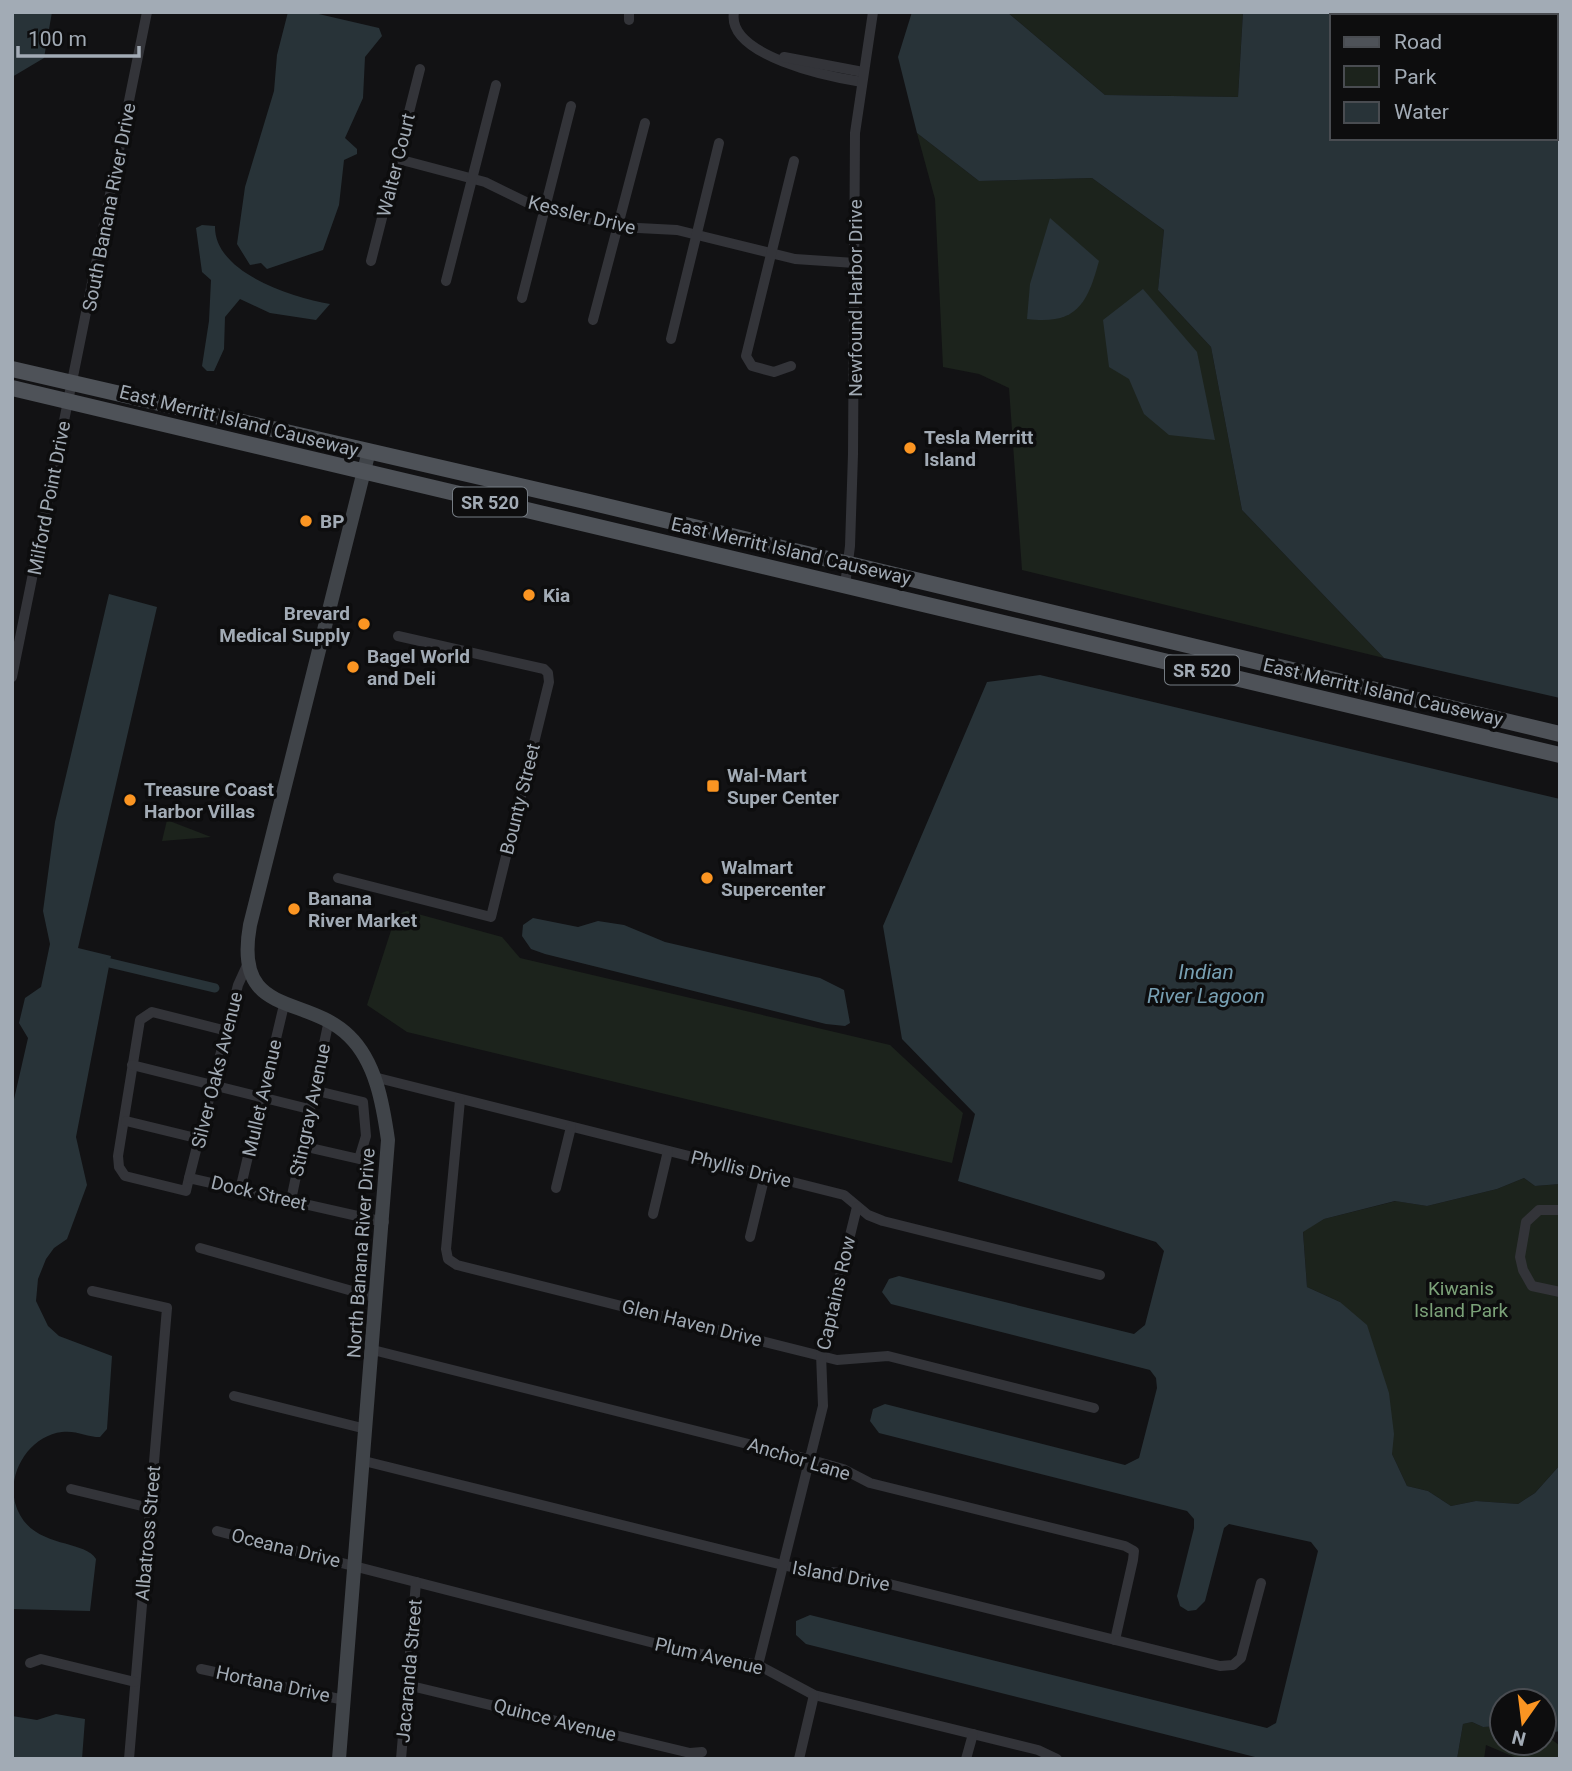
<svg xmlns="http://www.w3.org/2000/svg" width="1572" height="1771" font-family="Roboto,sans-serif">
<rect width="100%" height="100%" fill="#121214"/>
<g fill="#1c231c">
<polygon points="1007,12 1243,12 1238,97 1105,95"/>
<polygon points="917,133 979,181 1092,178 1164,230 1158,290 1211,347 1242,510 1384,658 1022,570 1009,388 979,374 943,367 935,199"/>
<polygon points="167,820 211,837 162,841"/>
<polygon points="407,911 502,937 520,958 890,1045 963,1113 952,1163 407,1032 367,1005 396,915"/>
<polygon points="1524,1178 1535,1186 1560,1184 1560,1465 1535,1493 1518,1504 1476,1501 1451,1506 1428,1491 1407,1486 1392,1454 1340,1302 1307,1287 1303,1231 1324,1219 1396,1201 1427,1206 1497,1189"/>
<polygon points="1472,1722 1483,1727 1502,1726 1502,1743 1544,1743 1545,1734 1560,1746 1560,1759 1519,1759 1486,1745 1484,1759 1457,1759 1463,1724"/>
</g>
<g fill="#283338" fill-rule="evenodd">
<polygon points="12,12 52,12 44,58 12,77"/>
<polygon points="288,12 310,12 379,28 382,36 365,57 363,98 345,138 357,149 357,154 344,160 339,205 323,250 267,269 261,263 250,265 237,244 245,187 274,91 277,55"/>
<path d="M 912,12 L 1007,12 L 1105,95 L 1238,97 L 1243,12 L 1560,12 L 1560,698 L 1384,658 L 1242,510 L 1211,347 L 1158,290 L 1164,230 L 1092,178 L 979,181 L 917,133 L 898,57 ZM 1332,16 L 1556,16 L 1556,138 L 1332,138 Z"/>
<path d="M 1050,218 L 1099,261 C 1087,305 1076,325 1027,319 L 1030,284 Z"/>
<path d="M 202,225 L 215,226 C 214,273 292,297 330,304 L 316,320 L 270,313 L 240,299 L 225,317 L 224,349 L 214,371 L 207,371 L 202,366 L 209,321 L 211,280 L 202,272 L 196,228 Z"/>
<polygon points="1143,289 1197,352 1215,440 1169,435 1144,414 1129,379 1109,367 1103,320"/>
<path d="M 109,594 L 157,607 L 78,948 L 111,956 L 76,1137 L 87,1185 L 67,1239 L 54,1248 L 46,1259 L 38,1279 L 36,1301 L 48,1326 L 59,1336 L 112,1356 L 107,1429 L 100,1437 C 87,1437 76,1430 62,1432 C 26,1436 1,1482 20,1515 C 38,1548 85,1540 96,1559 L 90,1611 L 12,1609 L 12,1108 L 28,1038 L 19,1023 L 25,998 L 41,987 L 50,944 L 43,911 L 55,822 Z"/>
<polygon points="1040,675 1560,799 1560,1184 1535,1186 1524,1178 1497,1189 1427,1206 1395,1201 1324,1219 1303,1232 1307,1287 1340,1302 1367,1325 1389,1393 1394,1434 1392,1454 1407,1486 1428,1491 1451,1506 1476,1501 1518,1504 1535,1493 1560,1465 1560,1731 1544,1734 1544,1701 1502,1701 1502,1726 1483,1727 1472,1722 1463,1724 1457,1759 1263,1759 806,1644 796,1635 796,1621 810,1615 1267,1728 1276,1723 1318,1551 1311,1542 1229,1524 1224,1528 1205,1601 1196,1610 1188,1611 1180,1606 1177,1596 1194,1528 1194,1519 1187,1511 879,1433 870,1421 873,1409 885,1404 1125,1465 1139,1458 1157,1388 1156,1378 1150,1370 891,1304 882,1292 889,1279 899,1276 1134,1334 1145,1325 1164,1251 1156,1242 958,1181 975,1114 902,1039 883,926 987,682"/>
<polygon points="533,918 578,927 598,921 624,925 665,942 820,978 844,990 850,1023 845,1026 826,1024 545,954 531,949 522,936 523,925"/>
<polygon points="56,1714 85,1719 82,1759 12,1759 12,1716 37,1720"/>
</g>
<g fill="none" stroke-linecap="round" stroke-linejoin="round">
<polyline stroke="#283338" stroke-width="9" points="110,963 215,988"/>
<g stroke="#333439" stroke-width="10">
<polyline points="629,12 629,20"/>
<path d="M 734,12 C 726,56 830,77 862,82"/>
<polyline points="784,57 863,72"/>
<polyline points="398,159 485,182 530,204 619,227 677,230 795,259 855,263"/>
<polyline points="371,261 420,69"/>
<polyline points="446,281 496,85"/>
<polyline points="522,298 571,106"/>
<polyline points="593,320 645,123"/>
<polyline points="671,339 719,143"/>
<polyline points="791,366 774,372 752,366 746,356 794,161"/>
<polyline points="845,585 850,546 853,454 855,133 873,12"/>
<polyline points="12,677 147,12"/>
<polyline points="338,878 491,917 549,682 548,673 544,669 398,636"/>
<polyline points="227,1031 152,1012 140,1020 118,1156 119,1167 125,1176 186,1191 189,1178 384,1222"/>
<polyline points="132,1065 309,1109"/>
<polyline points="374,1077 844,1195 868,1215 883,1221 1100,1275"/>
<polyline points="460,1100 446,1249 448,1259 457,1265 837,1360 888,1356 1094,1408"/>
<polyline points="126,1121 200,1139"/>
<polyline points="302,1146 359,1159 366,1136 363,1102 313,1090"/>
<polyline points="189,1178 238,985 248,963"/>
<polyline points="556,1188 571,1127"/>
<polyline points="240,1190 284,1005"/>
<polyline points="291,1200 329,1020"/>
<polyline points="1560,1210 1539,1210 1526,1222 1520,1257 1523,1270 1532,1286 1560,1292"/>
<polyline points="653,1214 668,1151"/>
<polyline points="750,1237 765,1175"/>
<polyline points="200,1248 377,1298"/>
<polyline points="92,1291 167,1308 129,1759"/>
<polyline points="373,1350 808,1459 843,1469 870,1483 1125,1546 1134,1551 1133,1560 1115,1640"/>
<polyline points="234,1396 366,1429"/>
<polyline points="364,1461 795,1568 849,1574 1220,1666 1233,1665 1241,1658 1261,1583"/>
<polyline points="71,1489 150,1508"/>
<polyline points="217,1531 685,1651 758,1665 814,1695 1038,1750 1057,1759"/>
<polyline points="30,1663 41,1659 135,1682"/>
<polyline points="758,1665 823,1406 821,1354 857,1207"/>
<polyline points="201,1669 344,1700"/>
<polyline points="407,1685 690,1753 702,1752"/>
<polyline points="401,1759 416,1582"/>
<polyline points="799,1759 814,1695"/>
<polyline points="966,1759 973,1734"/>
</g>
<path stroke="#404449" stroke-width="14" d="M 339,1759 L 388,1140 C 383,1105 376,1062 349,1036 C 305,993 233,1019 250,925 L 369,451"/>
<g stroke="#4e5258" stroke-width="16">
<polyline points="12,369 585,501 1560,734"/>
<polyline points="12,388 1560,755"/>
</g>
</g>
<g fill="#fb9522" stroke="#0d0d0e" stroke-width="2.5">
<circle cx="910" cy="448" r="7"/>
<circle cx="306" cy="521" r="7"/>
<circle cx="529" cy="595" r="7"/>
<circle cx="364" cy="624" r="7"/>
<circle cx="353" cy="667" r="7"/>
<rect x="706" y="779" width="14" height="14" rx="3.5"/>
<circle cx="130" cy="800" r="7"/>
<circle cx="707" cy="878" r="7"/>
<circle cx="294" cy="909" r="7"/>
</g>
<g text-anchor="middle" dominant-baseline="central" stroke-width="7" stroke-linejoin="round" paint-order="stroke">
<g fill="#0d0d0e" stroke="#757c83" stroke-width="2">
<rect x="453" y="487.5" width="74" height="29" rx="5"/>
<rect x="1165" y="655.5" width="74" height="29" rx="5"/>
</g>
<g font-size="18" font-weight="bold" fill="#a2abb5">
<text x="490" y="502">SR 520</text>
<text x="1202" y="670">SR 520</text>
</g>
<g font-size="19" fill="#a2abb5" stroke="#0d0d0e">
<text transform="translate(396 165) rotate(-76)">Walter Court</text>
<text transform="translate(109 207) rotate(-79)">South Banana River Drive</text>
<text transform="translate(582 215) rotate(14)">Kessler Drive</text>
<text transform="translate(855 298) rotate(-90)">Newfound Harbor Drive</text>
<text transform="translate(239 421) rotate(14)">East Merritt Island Causeway</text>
<text transform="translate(49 498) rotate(-79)">Milford Point Drive</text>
<text transform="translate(791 551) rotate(13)">East Merritt Island Causeway</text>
<text transform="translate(1383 692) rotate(13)">East Merritt Island Causeway</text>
<text transform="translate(520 799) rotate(-76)">Bounty Street</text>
<text transform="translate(217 1070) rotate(-76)">Silver Oaks Avenue</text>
<text transform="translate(262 1098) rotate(-77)">Mullet Avenue</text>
<text transform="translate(310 1110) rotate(-78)">Stingray Avenue</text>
<text transform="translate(741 1169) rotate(14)">Phyllis Drive</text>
<text transform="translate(259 1193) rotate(13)">Dock Street</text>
<text transform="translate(361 1253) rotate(-86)">North Banana River Drive</text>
<text transform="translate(836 1293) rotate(-77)">Captains Row</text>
<text transform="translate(692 1323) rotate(14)">Glen Haven Drive</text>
<text transform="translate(799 1459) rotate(17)">Anchor Lane</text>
<text transform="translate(148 1533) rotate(-85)">Albatross Street</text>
<text transform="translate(286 1548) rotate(14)">Oceana Drive</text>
<text transform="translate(841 1576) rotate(10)">Island Drive</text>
<text transform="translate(709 1656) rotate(13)">Plum Avenue</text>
<text transform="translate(409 1671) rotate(-85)">Jacaranda Street</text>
<text transform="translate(273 1684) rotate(12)">Hortana Drive</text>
<text transform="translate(555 1720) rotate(14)">Quince Avenue</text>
</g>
<g font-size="19" font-weight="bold" fill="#a2abb5" stroke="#0d0d0e" text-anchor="start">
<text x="924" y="437">Tesla Merritt<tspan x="924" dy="22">Island</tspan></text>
<text x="320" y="521">BP</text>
<text x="543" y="595">Kia</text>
<text x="350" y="613" text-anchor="end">Brevard<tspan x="350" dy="22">Medical Supply</tspan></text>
<text x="367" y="656">Bagel World<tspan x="367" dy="22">and Deli</tspan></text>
<text x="727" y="775">Wal-Mart<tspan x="727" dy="22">Super Center</tspan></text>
<text x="144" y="789">Treasure Coast<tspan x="144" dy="22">Harbor Villas</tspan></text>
<text x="721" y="867">Walmart<tspan x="721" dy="22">Supercenter</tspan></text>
<text x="308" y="898">Banana<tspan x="308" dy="22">River Market</tspan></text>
</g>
<g font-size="19" fill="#7ba178" stroke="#0d0d0e">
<text x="1461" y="1288">Kiwanis<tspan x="1461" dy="22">Island Park</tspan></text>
</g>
<g font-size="21" font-style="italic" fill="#779fb2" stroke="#0d0d0e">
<text x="1206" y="972">Indian<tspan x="1206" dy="24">River Lagoon</tspan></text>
</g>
</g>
<rect width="1572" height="1771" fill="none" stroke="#a2abb5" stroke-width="28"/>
<rect x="1330" y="14" width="228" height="126" fill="#0d0d0e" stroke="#494c51" stroke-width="2"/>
<rect x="1344" y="37" width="35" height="10" fill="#4e5258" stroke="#494c51" stroke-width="2"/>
<text x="1394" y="49" font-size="21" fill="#a2abb5">Road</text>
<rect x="1344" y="66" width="35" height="21" fill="#1c231c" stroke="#494c51" stroke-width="2"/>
<text x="1394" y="84" font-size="21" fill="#a2abb5">Park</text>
<rect x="1344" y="102" width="35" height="21" fill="#283338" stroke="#494c51" stroke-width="2"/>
<text x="1394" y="119" font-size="21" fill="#a2abb5">Water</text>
<g transform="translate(1523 1722) rotate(194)"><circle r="33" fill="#0d0d0e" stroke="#494c51" stroke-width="2"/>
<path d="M0-5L12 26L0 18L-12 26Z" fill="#fb9522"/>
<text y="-10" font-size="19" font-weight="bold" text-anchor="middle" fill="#a2abb5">N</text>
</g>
<path d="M18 46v10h121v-10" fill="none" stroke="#a2abb5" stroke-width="3.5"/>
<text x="28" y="46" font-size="21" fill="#a2abb5" stroke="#0d0d0e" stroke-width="5" paint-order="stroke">100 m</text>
</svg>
